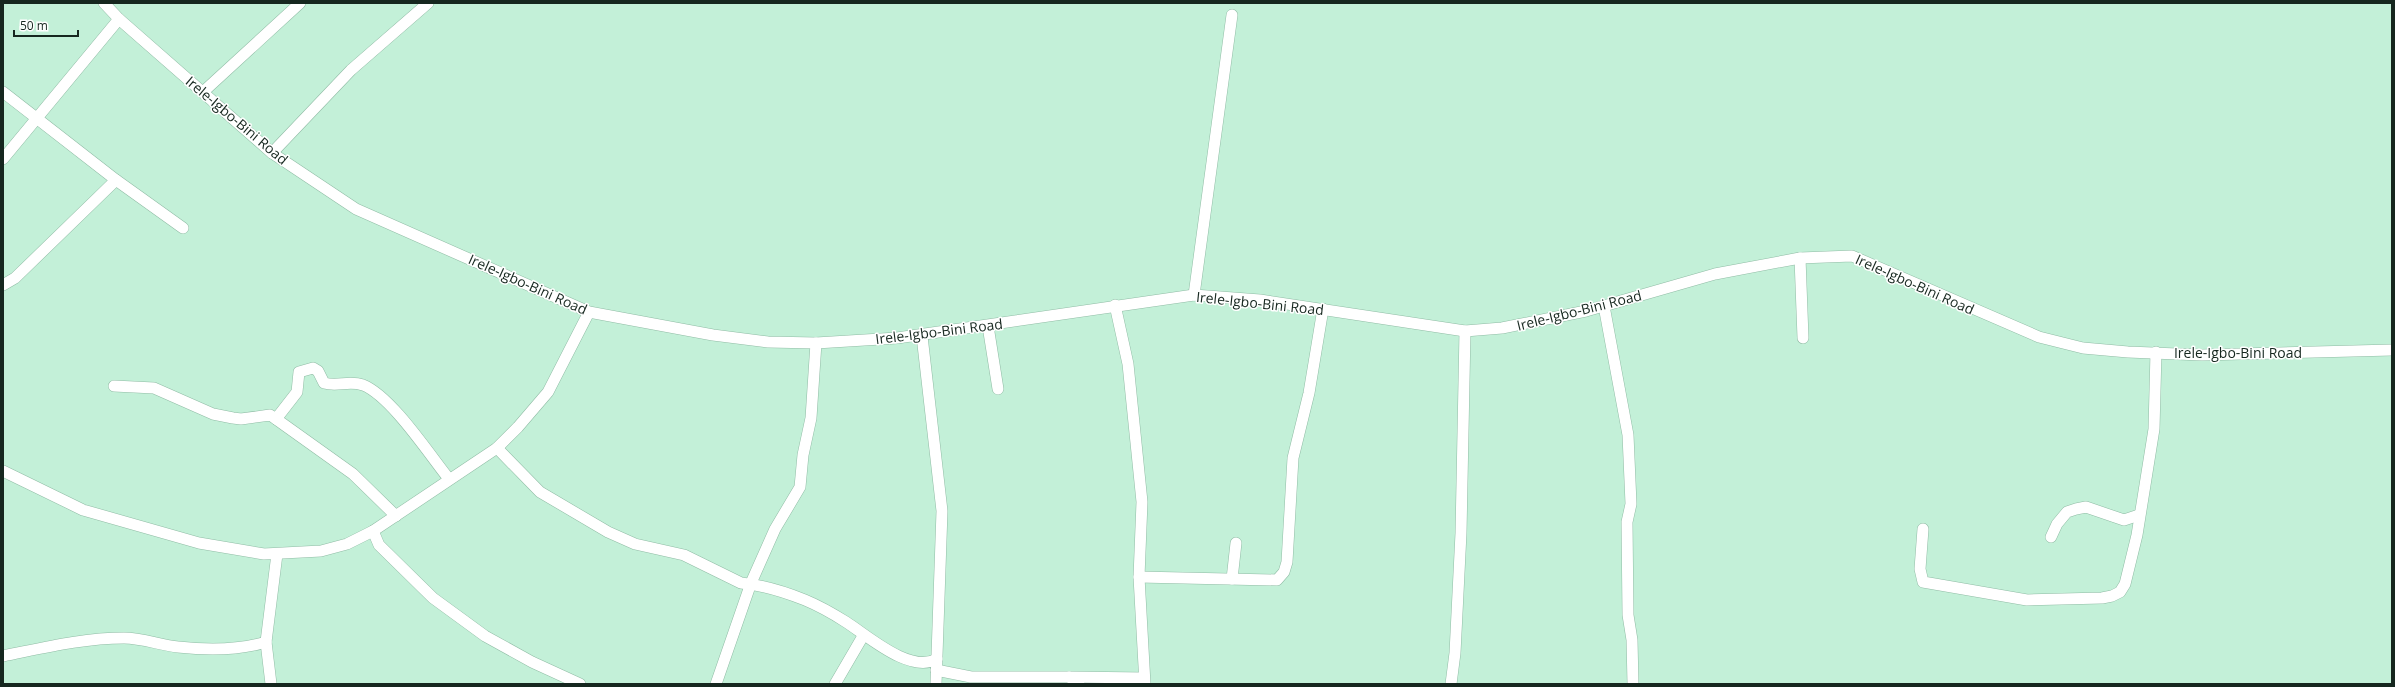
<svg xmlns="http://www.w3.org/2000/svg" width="2395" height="687" font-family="'Open Sans',sans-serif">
<rect width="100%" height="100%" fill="#c3f0d8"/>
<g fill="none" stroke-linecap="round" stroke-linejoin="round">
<defs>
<g id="minor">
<polyline points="104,3 119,19 272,153 356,209 589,312 713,335 768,342 816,343 897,338 1194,295 1260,300 1465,331 1502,328 1586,311 1715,274 1800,258 1852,256 2039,337 2083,348 2128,352 2202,355 2392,350"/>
<polyline points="3,92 116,180 183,228"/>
<polyline points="203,92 300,3"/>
<polyline points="272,153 351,70 428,3"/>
<polyline points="3,159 119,19"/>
<polyline points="1800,258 1803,338"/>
<polyline points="3,285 15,278 116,180"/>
<polyline points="1194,295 1232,15"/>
<polyline points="1115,305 1128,364 1142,502 1139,577 1145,684"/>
<polyline points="1604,306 1628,435 1631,504 1627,522 1628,615 1632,640 1633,684"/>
<polyline points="988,326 998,389"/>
<polyline points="922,336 942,511 936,684"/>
<polyline points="114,386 154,388 213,414 233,418 241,419 270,415 276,419"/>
<path d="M 497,448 L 540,492 L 608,532 L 635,544 L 684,555 L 741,583 C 762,585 785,592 805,600 C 817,605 835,615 846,622 C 868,636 910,674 937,659"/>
<polyline points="3,471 83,510 199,543 264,554 321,551 347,544 373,531 497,448 518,427 548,392 589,312"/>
<path d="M 396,516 L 353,474 L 276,419 L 297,392 L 299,372 L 313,368 L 318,371 L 324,383 C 338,387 349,380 363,385 C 391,396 429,454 449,479"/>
<polyline points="1923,529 1920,569 1923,582 2027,600 2102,598 2112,596 2120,592 2125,584 2137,535 2154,429 2156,352"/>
<polyline points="373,531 379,545 433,598 485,636 532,662 580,684"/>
<polyline points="2051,537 2057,524 2067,512 2076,509 2086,507 2124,520 2139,515"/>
<polyline points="1139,577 1277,580 1284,572 1287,562 1293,458 1309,393 1323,309"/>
<polyline points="1232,579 1236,543"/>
<polyline points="266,642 271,684"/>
<path d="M 3,656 C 43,648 83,638 124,638 C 142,638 160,645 178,647 C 206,650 240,650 266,642 L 277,554"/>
<polyline points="936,670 971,677 1069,677 1079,684"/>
<polyline points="1069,677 1144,678"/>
<polyline points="716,684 751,583 775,529 800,487 803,455 811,418 816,343"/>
<polyline points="835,684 863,636"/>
<polyline points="1451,684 1455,653 1461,533 1465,331"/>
</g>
</defs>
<use href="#minor" stroke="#90bca5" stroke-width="12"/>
<use href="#minor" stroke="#fff" stroke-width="11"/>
</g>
<g text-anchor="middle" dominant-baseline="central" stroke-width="3" stroke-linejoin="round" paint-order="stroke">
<g font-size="14" fill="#16271f" stroke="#fff">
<text transform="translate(237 120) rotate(40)">Irele-Igbo-Bini Road</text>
<text transform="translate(528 284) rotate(24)">Irele-Igbo-Bini Road</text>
<text transform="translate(1915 284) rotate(24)">Irele-Igbo-Bini Road</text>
<text transform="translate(1260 303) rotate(6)">Irele-Igbo-Bini Road</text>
<text transform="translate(1579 310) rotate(-14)">Irele-Igbo-Bini Road</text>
<text transform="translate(939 331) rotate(-7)">Irele-Igbo-Bini Road</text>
<text x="2238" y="352">Irele-Igbo-Bini Road</text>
</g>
</g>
<rect width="2395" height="687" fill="none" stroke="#16271f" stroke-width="8"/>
<path d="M14 30v6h64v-6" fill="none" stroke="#16271f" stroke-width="2"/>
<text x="20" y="30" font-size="12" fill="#16271f" stroke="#ffffff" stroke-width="3" paint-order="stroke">50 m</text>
</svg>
